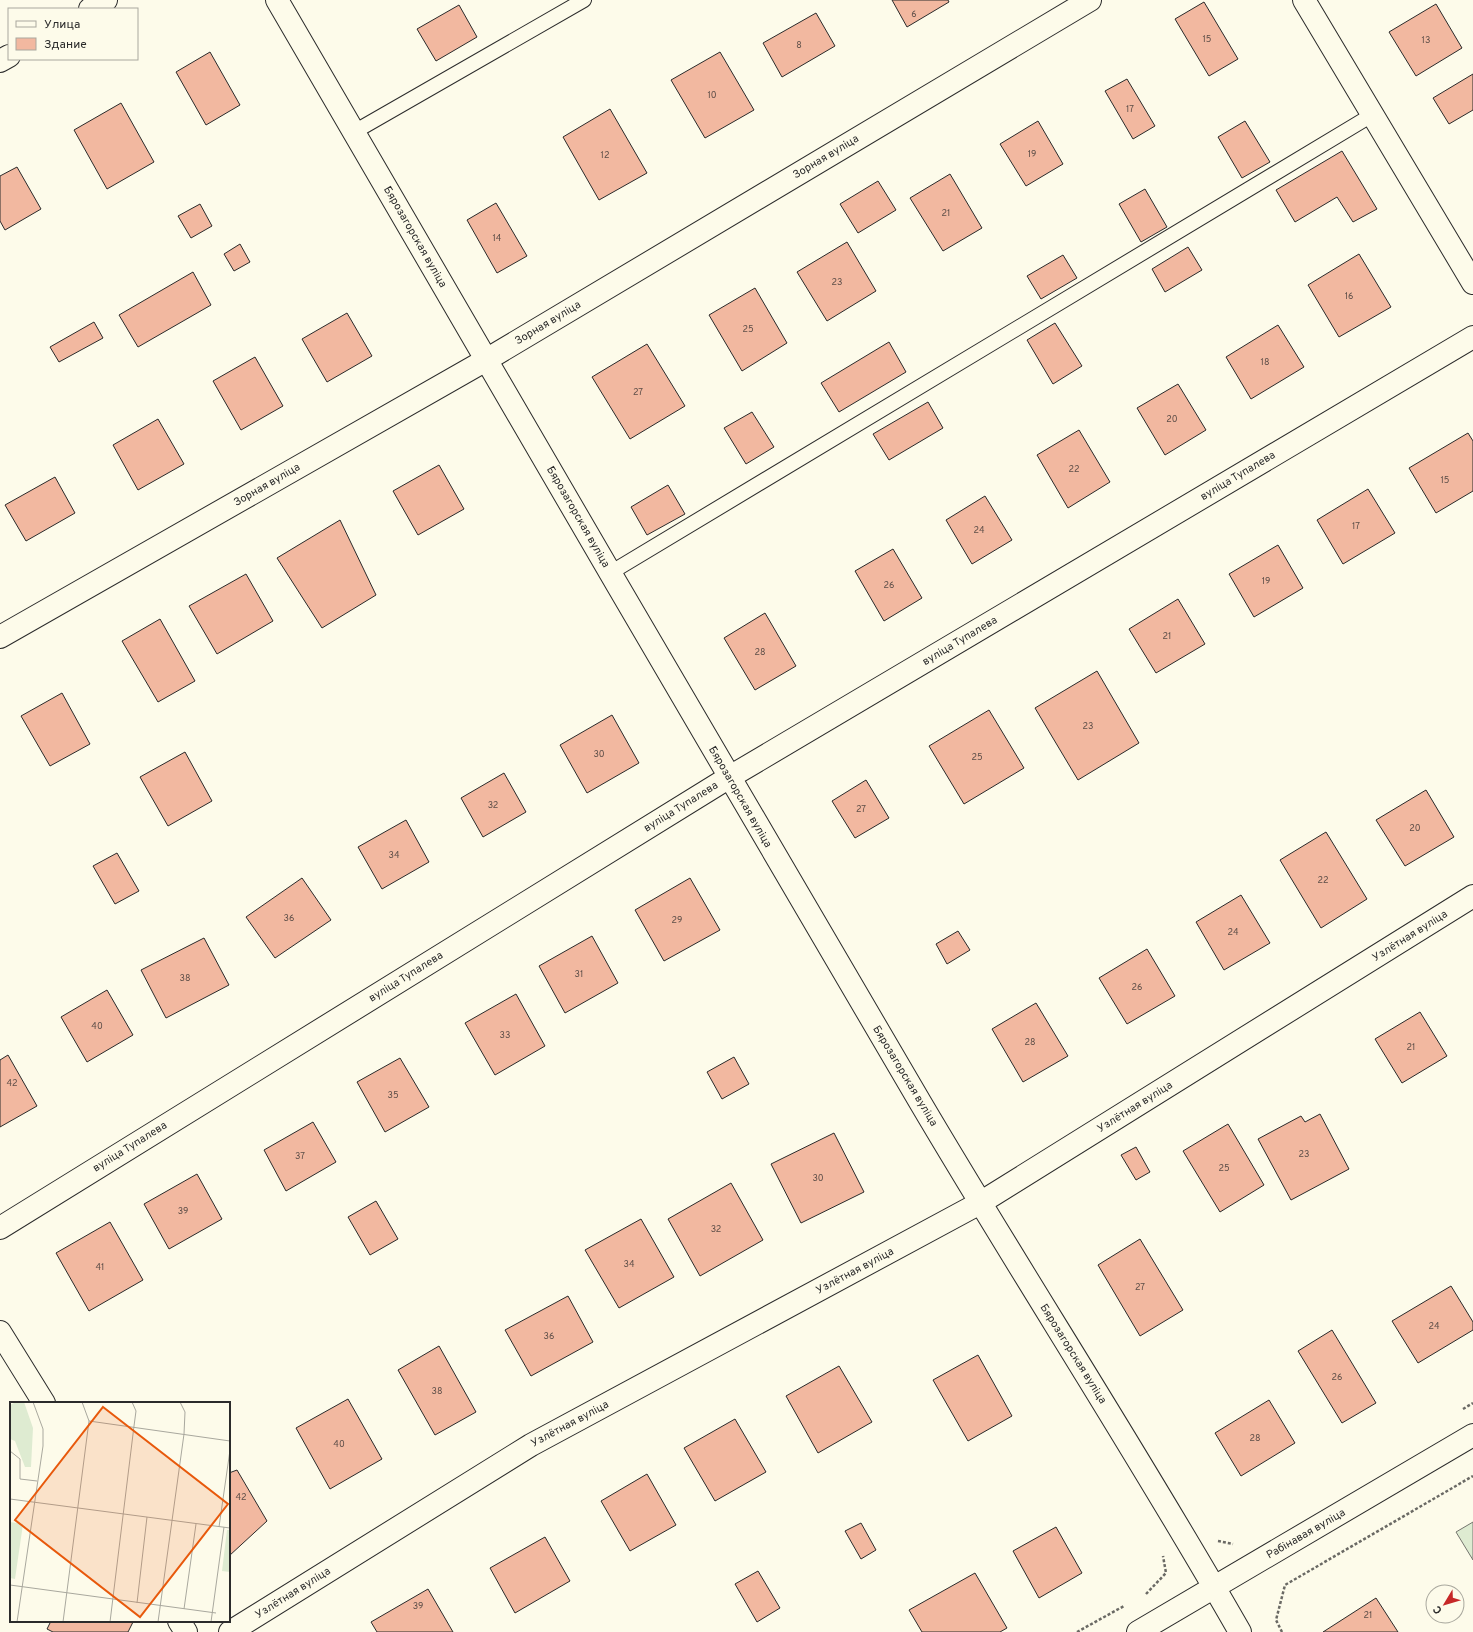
<svg xmlns="http://www.w3.org/2000/svg" width="1473" height="1632" font-family="Overpass,sans-serif">
<rect width="100%" height="100%" fill="#fdfbea"/>
<polygon fill="#deebd1" stroke="#74746e" points="1473,1522 1473,1560 1456,1532"/>
<g fill="#f2b8a0" stroke="#2b2b2b">
<polygon points="892,0 948,0 949,2 907,27"/>
<polygon points="1204,2 1238,59 1209,76 1175,19"/>
<polygon points="1436,4 1462,48 1416,76 1389,32"/>
<polygon points="459,5 477,37 436,61 417,29"/>
<polygon points="816,13 835,46 782,77 763,43"/>
<polygon points="210,52 240,105 206,125 176,72"/>
<polygon points="720,52 754,110 705,138 671,80"/>
<polygon points="1473,74 1473,110 1449,124 1433,98"/>
<polygon points="1127,79 1155,126 1133,139 1105,91"/>
<polygon points="121,103 154,162 107,189 74,130"/>
<polygon points="610,109 647,173 599,200 563,137"/>
<polygon points="1038,121 1063,164 1026,186 1000,144"/>
<polygon points="1245,121 1270,162 1242,178 1218,137"/>
<polygon points="1342,151 1377,209 1353,222 1337,197 1295,222 1276,190"/>
<polygon points="17,167 41,209 5,230 0,221 0,176"/>
<polygon points="950,174 982,228 943,251 910,198"/>
<polygon points="878,181 896,210 858,233 840,204"/>
<polygon points="1145,189 1167,227 1141,242 1119,204"/>
<polygon points="496,203 527,256 497,273 467,220"/>
<polygon points="200,204 212,226 191,238 178,216"/>
<polygon points="847,242 876,291 827,321 797,272"/>
<polygon points="240,244 250,262 234,271 224,254"/>
<polygon points="1188,247 1202,270 1165,292 1152,269"/>
<polygon points="1359,254 1391,307 1339,337 1308,285"/>
<polygon points="1063,255 1077,278 1041,299 1027,276"/>
<polygon points="193,272 211,305 138,347 119,315"/>
<polygon points="755,288 787,343 742,371 709,315"/>
<polygon points="347,313 372,356 327,382 302,339"/>
<polygon points="94,322 103,338 59,362 50,347"/>
<polygon points="1055,323 1082,366 1053,384 1027,340"/>
<polygon points="1278,325 1304,367 1251,399 1226,357"/>
<polygon points="889,342 906,372 839,412 821,383"/>
<polygon points="647,344 685,406 630,439 592,377"/>
<polygon points="255,357 283,406 241,430 213,381"/>
<polygon points="1178,384 1206,430 1165,455 1137,408"/>
<polygon points="928,402 943,428 889,460 873,434"/>
<polygon points="752,412 774,447 746,464 724,428"/>
<polygon points="158,419 184,464 138,490 113,445"/>
<polygon points="1079,430 1110,482 1068,508 1037,455"/>
<polygon points="1468,433 1473,441 1473,491 1436,513 1409,468"/>
<polygon points="439,465 464,509 418,535 393,491"/>
<polygon points="55,477 75,513 26,541 5,505"/>
<polygon points="668,485 685,514 647,535 631,507"/>
<polygon points="1368,489 1395,533 1343,564 1317,520"/>
<polygon points="985,496 1012,540 972,564 946,520"/>
<polygon points="340,520 376,595 322,628 277,558"/>
<polygon points="1278,545 1303,588 1254,617 1229,574"/>
<polygon points="893,549 922,598 884,621 855,571"/>
<polygon points="246,574 273,621 217,654 189,606"/>
<polygon points="1178,599 1205,644 1156,673 1129,629"/>
<polygon points="765,613 796,666 755,690 724,638"/>
<polygon points="160,619 195,681 158,702 122,641"/>
<polygon points="1097,671 1139,743 1078,780 1035,708"/>
<polygon points="62,693 90,744 50,766 21,716"/>
<polygon points="989,710 1024,768 964,804 929,746"/>
<polygon points="612,715 639,763 587,793 560,745"/>
<polygon points="185,752 212,801 168,826 140,777"/>
<polygon points="504,773 526,812 483,837 461,798"/>
<polygon points="866,780 889,818 855,838 832,801"/>
<polygon points="1426,790 1454,837 1405,866 1376,820"/>
<polygon points="406,820 429,862 382,889 358,847"/>
<polygon points="1326,832 1367,899 1321,928 1280,860"/>
<polygon points="117,853 139,891 115,904 93,866"/>
<polygon points="302,878 331,920 275,958 246,917"/>
<polygon points="690,878 720,930 664,961 635,910"/>
<polygon points="1241,895 1270,943 1224,970 1196,922"/>
<polygon points="958,931 970,950 947,964 936,944"/>
<polygon points="592,936 618,983 565,1013 539,966"/>
<polygon points="204,938 229,985 166,1018 141,970"/>
<polygon points="1147,949 1175,996 1127,1024 1099,978"/>
<polygon points="107,990 133,1035 87,1062 61,1017"/>
<polygon points="516,994 545,1046 495,1075 465,1023"/>
<polygon points="1036,1003 1068,1056 1023,1082 992,1029"/>
<polygon points="1420,1012 1447,1056 1402,1083 1375,1039"/>
<polygon points="8,1055 37,1106 0,1127 0,1060"/>
<polygon points="734,1057 749,1084 722,1099 707,1072"/>
<polygon points="400,1058 429,1107 385,1132 357,1082"/>
<polygon points="1320,1114 1349,1169 1291,1200 1258,1139 1301,1116 1305,1122"/>
<polygon points="313,1122 336,1162 286,1191 264,1150"/>
<polygon points="1228,1124 1264,1185 1220,1212 1183,1151"/>
<polygon points="834,1133 864,1192 801,1223 771,1164"/>
<polygon points="1136,1147 1150,1172 1136,1180 1121,1155"/>
<polygon points="197,1174 222,1219 169,1249 144,1204"/>
<polygon points="731,1183 763,1240 700,1276 668,1219"/>
<polygon points="376,1201 398,1239 370,1255 348,1217"/>
<polygon points="641,1219 674,1277 619,1308 585,1250"/>
<polygon points="110,1222 143,1280 89,1311 56,1253"/>
<polygon points="1140,1239 1183,1310 1140,1336 1098,1265"/>
<polygon points="1451,1286 1473,1322 1473,1330 1418,1363 1392,1321"/>
<polygon points="568,1296 593,1342 531,1376 505,1330"/>
<polygon points="1332,1330 1376,1403 1342,1423 1298,1351"/>
<polygon points="439,1346 476,1412 435,1435 398,1370"/>
<polygon points="978,1355 1012,1416 968,1441 933,1380"/>
<polygon points="839,1366 872,1422 818,1453 786,1396"/>
<polygon points="348,1399 382,1459 330,1489 296,1428"/>
<polygon points="1269,1400 1295,1443 1241,1476 1215,1433"/>
<polygon points="735,1419 766,1472 715,1501 684,1448"/>
<polygon points="237,1470 267,1521 229,1556 229,1473"/>
<polygon points="647,1474 676,1525 630,1551 601,1501"/>
<polygon points="861,1523 876,1550 861,1559 845,1531"/>
<polygon points="1056,1527 1082,1573 1039,1598 1013,1551"/>
<polygon points="545,1537 570,1581 515,1613 490,1568"/>
<polygon points="758,1571 780,1608 757,1622 735,1584"/>
<polygon points="975,1573 1007,1628 1000,1632 922,1632 909,1610"/>
<polygon points="428,1589 453,1632 377,1632 371,1622"/>
<polygon points="1376,1598 1398,1632 1323,1632"/>
<polygon points="51,1621 132,1621 133,1622 128,1632 53,1632 47,1629"/>
</g>
<g fill="none" stroke-linecap="round" stroke-linejoin="round">
<defs>
<g id="lane">
<polyline points="354,132 584,0"/>
<polyline points="610,573 1372,115"/>
</g>
<g id="street">
<path d="M 277,0 C 491,367 704,736 920,1102 C 1025,1280 1138,1453 1240,1632"/>
<polyline points="1304,0 1473,283"/>
<polyline points="90,9 106,0"/>
<polyline points="0,61 9,56"/>
<polyline points="0,637 486,360 1090,0"/>
<polyline points="0,1228 728,778 1473,337"/>
<polyline points="0,1332 44,1403"/>
<polyline points="179,1621 186,1632"/>
<polyline points="230,1632 531,1445 980,1203 1473,896"/>
<polyline points="1138,1632 1473,1435"/>
</g>
</defs>
<use href="#lane" stroke="#2b2b2b" stroke-width="16"/>
<use href="#street" stroke="#2b2b2b" stroke-width="24"/>
<g stroke="#6a6964" stroke-width="2.5" stroke-dasharray="3 2" stroke-linecap="butt">
<polyline points="1463,1409 1473,1403"/>
<polyline points="1218,1541 1233,1544"/>
<polyline points="1146,1594 1166,1573 1163,1556"/>
<polyline points="1077,1632 1124,1606"/>
<polyline points="1282,1632 1276,1620 1285,1585 1473,1476"/>
</g>
<use href="#lane" stroke="#fdfbea" stroke-width="14"/>
<use href="#street" stroke="#fdfbea" stroke-width="22"/>
</g>
<g text-anchor="middle" dominant-baseline="central" stroke-width="3" stroke-linejoin="round" paint-order="stroke">
<g font-size="9" fill="#5d4e48">
<text x="914" y="14">6</text>
<text x="1207" y="39">15</text>
<text x="1426" y="40">13</text>
<text x="799" y="45">8</text>
<text x="712" y="95">10</text>
<text x="1130" y="109">17</text>
<text x="1032" y="154">19</text>
<text x="605" y="155">12</text>
<text x="946" y="213">21</text>
<text x="497" y="238">14</text>
<text x="837" y="282">23</text>
<text x="1349" y="296">16</text>
<text x="748" y="329">25</text>
<text x="1265" y="362">18</text>
<text x="638" y="392">27</text>
<text x="1172" y="419">20</text>
<text x="1074" y="469">22</text>
<text x="1445" y="480">15</text>
<text x="1356" y="526">17</text>
<text x="979" y="530">24</text>
<text x="1266" y="581">19</text>
<text x="889" y="585">26</text>
<text x="1167" y="636">21</text>
<text x="760" y="652">28</text>
<text x="1088" y="726">23</text>
<text x="599" y="754">30</text>
<text x="977" y="757">25</text>
<text x="493" y="805">32</text>
<text x="861" y="809">27</text>
<text x="1415" y="828">20</text>
<text x="394" y="855">34</text>
<text x="1323" y="880">22</text>
<text x="289" y="918">36</text>
<text x="677" y="920">29</text>
<text x="1233" y="932">24</text>
<text x="579" y="974">31</text>
<text x="185" y="978">38</text>
<text x="1137" y="987">26</text>
<text x="97" y="1026">40</text>
<text x="505" y="1035">33</text>
<text x="1030" y="1042">28</text>
<text x="1411" y="1047">21</text>
<text x="12" y="1083">42</text>
<text x="393" y="1095">35</text>
<text x="1304" y="1154">23</text>
<text x="300" y="1156">37</text>
<text x="1224" y="1168">25</text>
<text x="818" y="1178">30</text>
<text x="183" y="1211">39</text>
<text x="716" y="1229">32</text>
<text x="629" y="1264">34</text>
<text x="100" y="1267">41</text>
<text x="1140" y="1287">27</text>
<text x="1434" y="1326">24</text>
<text x="549" y="1336">36</text>
<text x="1337" y="1377">26</text>
<text x="437" y="1391">38</text>
<text x="1255" y="1438">28</text>
<text x="339" y="1444">40</text>
<text x="241" y="1497">42</text>
<text x="418" y="1606">39</text>
<text x="1368" y="1615">21</text>
</g>
<g font-size="11" fill="#2b2b2b" stroke="#fdfbea">
<text transform="translate(826 157) rotate(-31)">Зорная вуліца</text>
<text transform="translate(415 237) rotate(60)">Бярозагорская вуліца</text>
<text transform="translate(548 323) rotate(-31)">Зорная вуліца</text>
<text transform="translate(1238 476) rotate(-31)">вуліца Тупалева</text>
<text transform="translate(267 485) rotate(-30)">Зорная вуліца</text>
<text transform="translate(578 517) rotate(60)">Бярозагорская вуліца</text>
<text transform="translate(960 641) rotate(-31)">вуліца Тупалева</text>
<text transform="translate(740 797) rotate(60)">Бярозагорская вуліца</text>
<text transform="translate(681 807) rotate(-32)">вуліца Тупалева</text>
<text transform="translate(1410 936) rotate(-32)">Узлётная вуліца</text>
<text transform="translate(406 977) rotate(-32)">вуліца Тупалева</text>
<text transform="translate(905 1076) rotate(59)">Бярозагорская вуліца</text>
<text transform="translate(1135 1107) rotate(-32)">Узлётная вуліца</text>
<text transform="translate(130 1147) rotate(-32)">вуліца Тупалева</text>
<text transform="translate(855 1271) rotate(-28)">Узлётная вуліца</text>
<text transform="translate(1073 1354) rotate(58)">Бярозагорская вуліца</text>
<text transform="translate(570 1424) rotate(-28)">Узлётная вуліца</text>
<text transform="translate(1306 1534) rotate(-30)">Рабінавая вуліца</text>
<text transform="translate(293 1593) rotate(-32)">Узлётная вуліца</text>
</g>
</g>
<g transform="translate(10 1402)">
<rect width="220" height="220" fill="#fdfbea"/>
<path d="M 6,0 L 14,0 L 23,26 L 21,65 L 15,65 L 5,39 L 0,37 L 0,3 ZM 0,120 L 13,122 L 5,177 L 0,176 ZM 217,128 L 220,128 L 220,170 L 212,169 Z" fill="#deebd1"/>
<path fill="none" stroke="#a9a89e" stroke-width="1" d="M 79,19 L 220,39M 0,49 L 10,57 L 10,77 L 27,79M 0,97 L 220,126M 209,125 L 220,48M 0,183 L 206,211M 127,201 L 137,115M 174,207 L 186,122M 7,220 L 33,44 L 33,27 L 23,0M 53,220 L 79,19 L 72,0M 100,220 L 124,24 L 126,9 L 122,0M 148,220 L 174,32 L 175,10 L 170,0M 201,220 L 214,125"/>
<path fill="#e8590c" fill-opacity="0.15" stroke="#e8590c" stroke-width="2" d="M 93,5 L 218,102 L 130,215 L 5,118 Z"/>
<rect width="220" height="220" fill="none" stroke="#2b2b2b" stroke-width="2"/>
</g>
<rect x="8" y="8" width="130" height="52" fill="#fdfbea" stroke="#a9a89e"/>
<rect x="16" y="21" width="20" height="6" fill="#fdfbea" stroke="#a9a89e"/>
<text x="44" y="28" font-size="12" fill="#2b2b2b">Улица</text>
<rect x="16" y="38" width="20" height="12" fill="#f2b8a0" stroke="#a9a89e"/>
<text x="44" y="48" font-size="12" fill="#2b2b2b">Здание</text>
<g transform="translate(1445 1604) rotate(232)"><circle r="19" fill="#fdfbea" stroke="#a9a89e"/>
<path d="M0-3L7 15L0 10L-7 15Z" fill="#c62828"/>
<text y="-6" font-size="11" font-weight="bold" text-anchor="middle" fill="#2b2b2b">С</text>
</g>
</svg>
